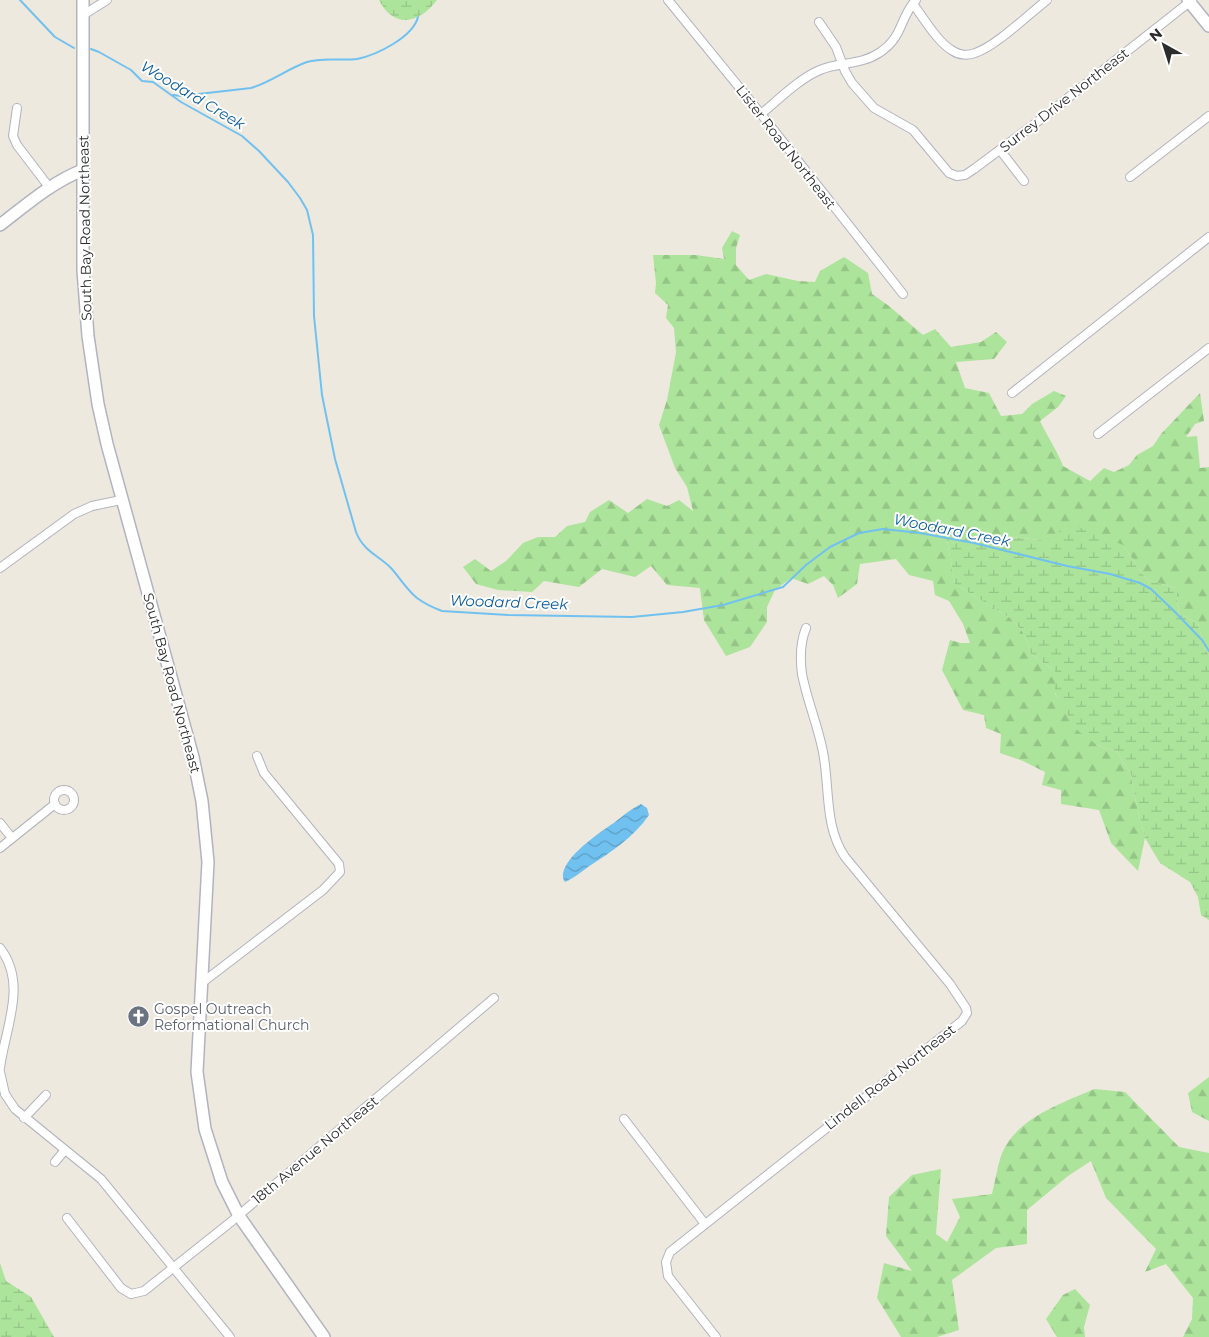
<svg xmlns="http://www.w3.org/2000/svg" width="1209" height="1337" font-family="Montserrat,sans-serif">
<defs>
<pattern id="forest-firs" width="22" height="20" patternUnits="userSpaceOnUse" patternTransform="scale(1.25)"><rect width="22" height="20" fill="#ace49b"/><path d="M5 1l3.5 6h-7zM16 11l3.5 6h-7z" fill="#94c486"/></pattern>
<pattern id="wetland-marsh" width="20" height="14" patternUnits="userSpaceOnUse" patternTransform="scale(1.25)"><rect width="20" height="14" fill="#ace49b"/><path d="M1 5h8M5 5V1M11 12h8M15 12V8" fill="none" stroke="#94c486"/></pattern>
<pattern id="water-waves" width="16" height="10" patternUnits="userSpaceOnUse" patternTransform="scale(1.25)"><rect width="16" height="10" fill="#71c1f0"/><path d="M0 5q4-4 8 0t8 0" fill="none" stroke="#5d9dc3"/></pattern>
</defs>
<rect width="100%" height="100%" fill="#eee9de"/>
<g fill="url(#forest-firs)">
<path d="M 732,231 L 740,235 L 736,248 L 736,265 L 749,280 L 766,274 L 798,281 L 815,282 L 820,271 L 844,257 L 868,273 L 872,294 L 889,306 L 923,335 L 935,329 L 951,347 L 981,342 L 996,332 L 1007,342 L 994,359 L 956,362 L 965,388 L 989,393 L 1001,416 L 1022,414 L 1032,404 L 1054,391 L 1066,396 L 1058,407 L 1040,421 C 1047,436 1057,450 1063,466 L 1090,481 L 1104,468 L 1114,472 L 1129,465 L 1137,455 L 1153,446 L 1161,434 L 1200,393 L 1204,421 L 1195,424 L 1186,437 L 1197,436 L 1200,468 L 1209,467 L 1209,655 L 1205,650 L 1198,623 L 1179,614 L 1176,588 L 1147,580 L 1123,545 L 1048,541 L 945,529 L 955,584 L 1010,618 L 1023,632 L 1031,654 L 1055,671 L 1055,694 L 1097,745 L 1117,752 L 1131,774 L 1135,798 L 1145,838 L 1138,871 L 1111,843 L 1099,810 L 1061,804 L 1061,790 L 1042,785 L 1045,772 L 1023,761 L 1000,753 L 1001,734 L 986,728 L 984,715 L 963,710 L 942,670 L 950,640 L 961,643 L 970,643 L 963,624 L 949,601 L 935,595 L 933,581 L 909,575 L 896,559 L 860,564 L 857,584 L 838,598 L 833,585 L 824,576 L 808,584 L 791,578 L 775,590 L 767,607 L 767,622 L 750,647 L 726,656 L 704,620 L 700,588 L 667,585 L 651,566 L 635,577 L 602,569 L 579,587 L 544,581 L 532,592 L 498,590 L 476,584 L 463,567 L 475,559 L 491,571 L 506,561 L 523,543 L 538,537 L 555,537 L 567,526 L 585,522 L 590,512 L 609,500 L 628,513 L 647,499 L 667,506 L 679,500 L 693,511 L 687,487 L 675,468 L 659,425 L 667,400 L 676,352 L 674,328 L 666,318 L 668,305 L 655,293 L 656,283 L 653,255 L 696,255 L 724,259 L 722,248 Z"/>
<polygon points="1209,1077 1209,1121 1192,1112 1188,1093"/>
<path d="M 1094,1089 L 1125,1092 L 1179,1147 L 1209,1153 L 1209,1337 L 1183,1337 L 1192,1319 L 1193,1298 L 1166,1264 L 1145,1272 L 1156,1249 L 1106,1198 L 1091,1161 L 1068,1176 L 1027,1210 L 1027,1244 L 996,1248 L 952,1280 L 959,1330 L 937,1337 L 901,1337 L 877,1298 L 884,1263 L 912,1271 L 886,1236 L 889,1197 L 912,1175 L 941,1169 L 936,1234 L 947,1242 L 960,1217 L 952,1199 L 992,1194 C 995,1182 997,1168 1001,1156 C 1015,1118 1061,1104 1094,1089 Z"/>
<polygon points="1075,1289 1090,1305 1084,1327 1085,1337 1057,1337 1046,1319 1063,1295"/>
</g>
<g fill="url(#wetland-marsh)">
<path d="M 379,0 L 437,0 C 420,23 394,30 379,0 Z"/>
<polygon points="1069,523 1123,545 1147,580 1176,588 1179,614 1198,623 1205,650 1209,655 1209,920 1201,915 1198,897 1190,882 1160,863 1145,838 1135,798 1131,774 1117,752 1097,745 1077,730 1055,693 1055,671 1031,654 1023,632 1010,618 955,584 945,529 1048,541"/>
<polygon points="0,1263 6,1281 31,1297 54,1337 0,1337"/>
</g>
<path fill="url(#water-waves)" d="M 641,804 L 647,808 L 649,815 C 634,837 611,852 588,867 C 580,873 574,878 565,882 C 553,863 602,831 615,822 C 624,815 631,809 641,804 Z"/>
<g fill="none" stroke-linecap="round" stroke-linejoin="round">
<g stroke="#71c1f0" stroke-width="2">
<polyline points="20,0 55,37 74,48"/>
<path d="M 91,49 L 99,52 L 131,70 L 142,81 L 153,82 L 181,102 L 242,136 L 259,151 L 288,182 L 300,198 L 307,210 L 313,235 L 314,316 L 322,395 L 335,459 L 356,532 C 364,552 378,555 391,568 C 400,578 407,590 417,598 C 425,604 434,608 442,611 L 508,615 L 632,617 L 683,612 L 723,605 L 783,587 L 806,565 L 830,547 L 859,533 L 883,529 L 920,533 L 974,543 L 1067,566 L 1110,574 L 1140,583 L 1151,589 L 1174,611 L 1202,640 L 1209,651"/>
<path d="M 173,95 L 181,96 L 251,88 C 271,82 287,69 307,62 C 322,57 341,61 357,59 C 377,55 413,37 418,17"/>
</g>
<defs>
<g id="street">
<polyline points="668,0 761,114 903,294"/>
<path d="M 913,4 C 923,17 938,43 953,51 C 959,55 968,56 975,53 C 995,47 1029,14 1047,0"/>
<polyline points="83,15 107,0"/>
<polyline points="819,22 836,47 845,71 852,83 874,108 913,130 949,173 957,176 965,175 974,169 1045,116 1192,0"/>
<polyline points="17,108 13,136 17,145 49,187"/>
<path d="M 761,114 C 778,100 800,78 820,70 C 839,62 861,65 879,53 C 904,37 899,18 916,0"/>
<polyline points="1000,150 1024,181"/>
<polyline points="1130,177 1209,116"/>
<polyline points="1012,393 1209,237"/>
<polyline points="1098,434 1209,348"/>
<polyline points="0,568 74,514 92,506 121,500"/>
<circle cx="64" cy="800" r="10"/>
<polyline points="0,823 12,838"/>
<polyline points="0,848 55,804"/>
<path d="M 0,948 C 28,984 5,1028 0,1068"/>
<polyline points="203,982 323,890 340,872 339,864 264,773 257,756"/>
<polyline points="0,1072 5,1094 15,1109 101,1179 230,1337"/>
<polyline points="24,1118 46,1095"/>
<polyline points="624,1119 705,1224"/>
<polyline points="55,1162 65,1150"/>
<polyline points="67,1218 121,1288 131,1294 144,1291 232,1221 494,998"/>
<path d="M 716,1337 L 668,1276 L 666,1262 L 670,1252 L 962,1021 L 967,1013 L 966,1008 L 950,984 L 845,857 C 824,826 830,788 823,752 C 818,726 807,700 802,674 C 800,659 800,643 806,628"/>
</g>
<g id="secondary">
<polyline points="83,0 83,270 88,336 98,404 107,444 193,757 202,801 208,862 197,1072 205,1129 222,1182 239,1216 324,1337"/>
<polyline points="1188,0 1209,26"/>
<path d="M 0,225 C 26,205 52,182 83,170"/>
</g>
</defs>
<use href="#street" stroke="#b2b3bf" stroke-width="10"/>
<use href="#secondary" stroke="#b2b3bf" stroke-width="14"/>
<use href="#street" stroke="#fff" stroke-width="8"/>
<use href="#secondary" stroke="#fff" stroke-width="11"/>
</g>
<defs>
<symbol id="church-disc" viewBox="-11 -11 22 22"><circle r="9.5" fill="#6b7280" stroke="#fff"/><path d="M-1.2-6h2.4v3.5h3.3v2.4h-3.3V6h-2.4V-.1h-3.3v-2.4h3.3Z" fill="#fff"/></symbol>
</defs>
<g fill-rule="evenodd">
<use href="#church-disc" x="126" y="1004" width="25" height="25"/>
</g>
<g text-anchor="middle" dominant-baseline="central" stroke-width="4" stroke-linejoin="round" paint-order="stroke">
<g font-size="14" fill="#2c2c2c" stroke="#fff">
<text transform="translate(1064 100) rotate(-38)">Surrey Drive Northeast</text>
<text transform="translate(786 147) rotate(52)">Lister Road Northeast</text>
<text transform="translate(85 228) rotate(-91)">South Bay Road Northeast</text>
<text transform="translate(172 683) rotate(75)">South Bay Road Northeast</text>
<text transform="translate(890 1077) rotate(-38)">Lindell Road Northeast</text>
<text transform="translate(315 1150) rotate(-40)">18th Avenue Northeast</text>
</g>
<g font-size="14" fill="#5b616d" stroke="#fff" text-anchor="start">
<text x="154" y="1009">Gospel Outreach<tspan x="154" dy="16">Reformational Church</tspan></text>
</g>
<g font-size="15" font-style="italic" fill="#0d5e9f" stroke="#fff">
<text transform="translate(193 95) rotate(31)">Woodard Creek</text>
<text transform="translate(952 530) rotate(11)">Woodard Creek</text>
<text transform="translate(509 602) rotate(2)">Woodard Creek</text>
</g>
</g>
<g transform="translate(1164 45) rotate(321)" stroke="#ffffff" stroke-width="4" paint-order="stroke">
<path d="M0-4L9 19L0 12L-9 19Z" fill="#2c2c2c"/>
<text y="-8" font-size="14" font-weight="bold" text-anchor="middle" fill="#2c2c2c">N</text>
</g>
</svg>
